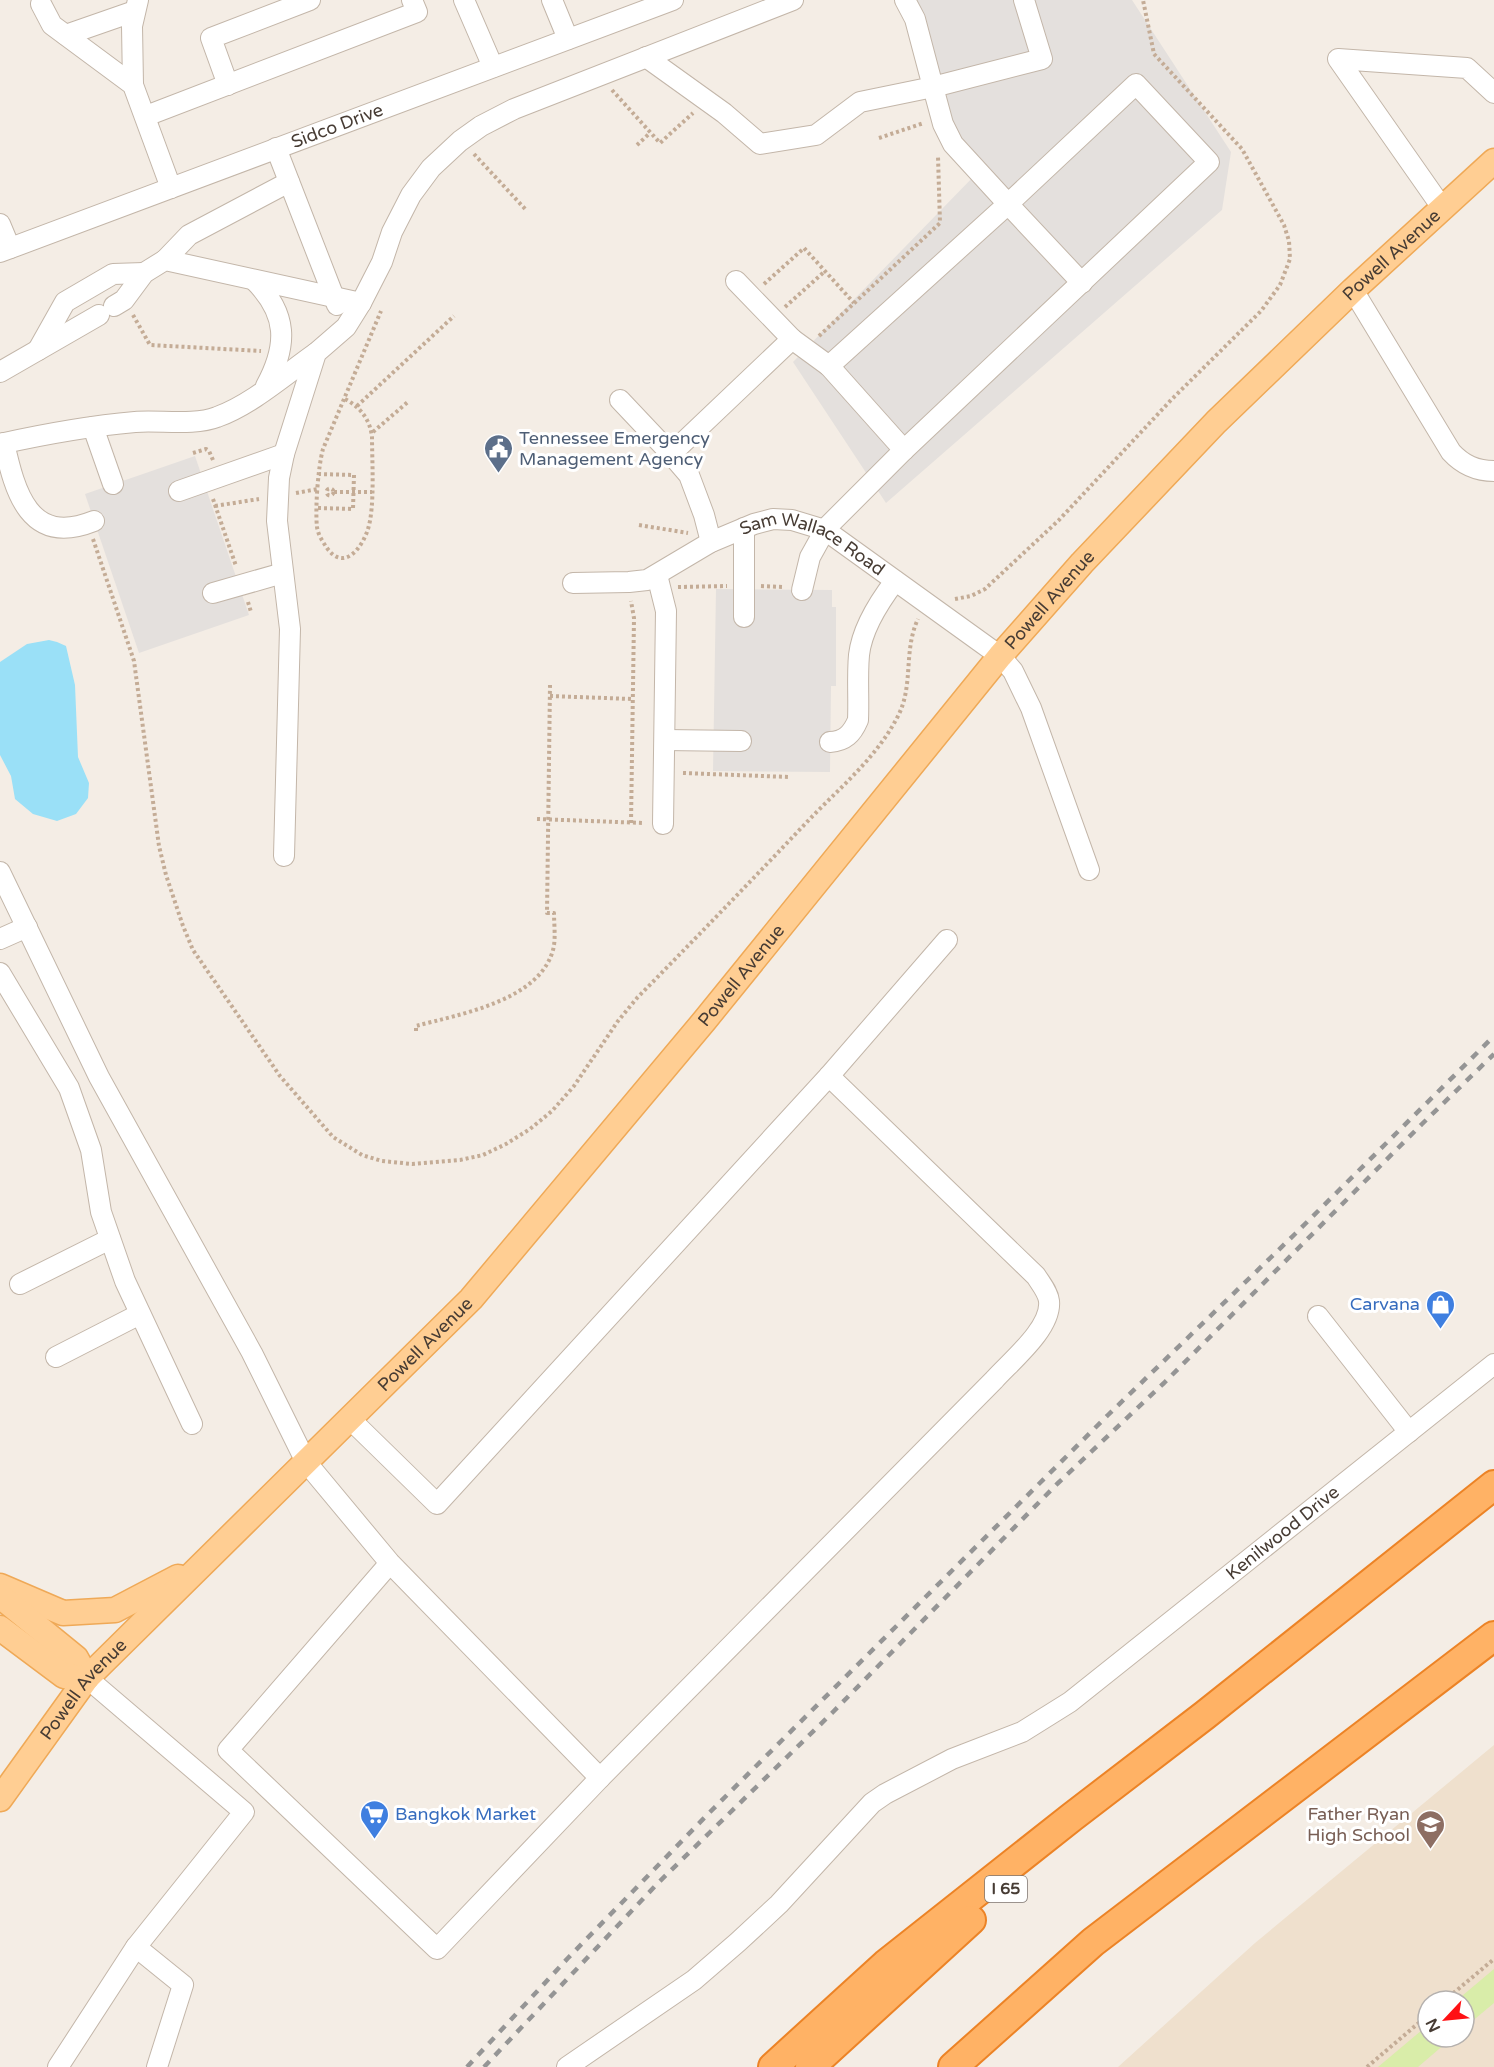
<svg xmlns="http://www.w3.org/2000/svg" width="1494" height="2067" font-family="'Varela Round',sans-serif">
<rect width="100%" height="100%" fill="#f4ede5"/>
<path fill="#efe0cd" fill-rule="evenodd" d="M 1494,1745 L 1494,2067 L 1118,2067 L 1255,1943 ZM 1428,2001 L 1464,2001 L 1464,2037 L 1428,2037 Z"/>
<g fill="#d9eda9">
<polygon points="1494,1969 1494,2003 1464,2028 1464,2001 1456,2001"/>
<polygon points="1428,2025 1428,2037 1453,2037 1418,2067 1378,2067"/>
</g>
<g fill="#e4e0dd">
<polygon points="897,0 1132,0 1231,152 1222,210 886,503 793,362 977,173"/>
<polygon points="195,456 249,615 139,653 85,494"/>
<polygon points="716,589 832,590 832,607 836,607 836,686 831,686 830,772 713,771"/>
</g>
<polygon fill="#9ae0f7" points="49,640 57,642 66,646 75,685 78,757 89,783 88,798 76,814 57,821 33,814 15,799 11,776 0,755 0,662 27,644"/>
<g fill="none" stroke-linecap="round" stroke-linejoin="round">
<defs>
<g id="minor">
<polyline points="464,0 493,67"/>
<polyline points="552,0 568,39"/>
<polyline points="41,4 52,25 133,85 171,188"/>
<polyline points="66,35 135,11"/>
<polyline points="646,57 724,113 760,144 816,135 860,102 933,87 915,19 905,0"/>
<polyline points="133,85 132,26 138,0"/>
<polyline points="228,85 211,38 310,0"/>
<polyline points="146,116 417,12 412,0"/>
<polyline points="276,148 337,305"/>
<polyline points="1443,209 1338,59 1467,68 1494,93"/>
<polyline points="0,224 10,248"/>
<path id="s1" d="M 0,252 L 673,0"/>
<polyline points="165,260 189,235 289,182"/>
<path d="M 254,280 C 288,314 288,345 266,386"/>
<polyline points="736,281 792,339"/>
<path d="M 1353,290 L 1451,452 C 1463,465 1476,471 1494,471"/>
<polyline points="114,306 124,300 144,273 165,260 361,303"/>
<polyline points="38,350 65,302 113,274 144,273"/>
<polyline points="829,366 904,450"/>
<polyline points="0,372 99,315"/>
<polyline points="620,400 671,454"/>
<polyline points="93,427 113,484"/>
<path d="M 4,443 C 15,492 29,547 94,521"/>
<path d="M 0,444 C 45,434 90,426 135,422 C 160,420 194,426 217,417 C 251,405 286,374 316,353"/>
<polyline points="179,491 284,454"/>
<polyline points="824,530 904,450 1209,162 1136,84 1008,204 953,144 943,124 933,87 1042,59 1024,0"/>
<polyline points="711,542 704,515 689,475 671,454 792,339 829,366 1008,204 1082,283"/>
<polyline points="657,575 666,611 663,824"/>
<path id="s2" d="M 573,583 L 629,582 L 647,580 L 711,542 L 754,524 L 773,519 L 792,520 L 825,530 L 1000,656 L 1013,671 L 1031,708 L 1089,870"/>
<polyline points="802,590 810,557 825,530"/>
<polyline points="213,593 283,573"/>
<polyline points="744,617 744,528"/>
<polyline points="665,740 741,741"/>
<path d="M 830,742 C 845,741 852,734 858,720 C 859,699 857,677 859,655 C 862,628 879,602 895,581"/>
<polyline points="284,856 290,629 277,521 279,478 284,454 316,353 346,327 361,303 382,262 392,232 411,195 431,168 460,141 481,126 514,109 793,0"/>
<polyline points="0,872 99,1077 252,1353 306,1462 390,1563 600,1778 437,1949 228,1750 390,1563"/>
<polyline points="0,939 27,927"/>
<polyline points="0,973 69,1088 91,1150 101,1212 125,1281 192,1424"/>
<polyline points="829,1076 947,940"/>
<polyline points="20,1284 110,1239"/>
<polyline points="1318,1316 1409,1432"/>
<polyline points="56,1357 140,1314"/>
<path d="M 350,1419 L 437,1504 L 829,1076 L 1036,1276 C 1041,1284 1048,1292 1049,1301 C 1052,1328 1011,1361 994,1380 L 600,1778"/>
<polyline points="136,1947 183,1985 157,2067"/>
<polyline points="58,2067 136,1947 244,1812 87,1678"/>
<path id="s3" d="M 567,2067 L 694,1980 L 738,1942 L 779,1904 L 872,1803 L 885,1794 L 952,1759 L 1022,1732 L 1070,1702 L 1494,1364"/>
</g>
<g id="major">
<polyline points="0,1586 63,1613 115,1610 178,1577"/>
<polyline points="0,1596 76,1658 87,1678"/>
<polyline points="0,1628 64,1676 87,1678"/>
<path id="s4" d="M 0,1799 L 87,1678 L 471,1299 L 705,1020 L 1000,656 L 1082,563 L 1216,422 L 1353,290 L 1494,161"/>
</g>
<g id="highway">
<polyline points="773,2067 886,1964 1072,1817 1205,1715 1494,1485"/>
<polyline points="810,2067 971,1920"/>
<polyline points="953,2067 1093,1942 1494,1636"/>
</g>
</defs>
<use href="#minor" stroke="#c3b6a9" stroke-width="22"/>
<use href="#major" stroke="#efa957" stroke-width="27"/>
<use href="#highway" stroke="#ec8326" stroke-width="32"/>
<g stroke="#c4ac96" stroke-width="4" stroke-dasharray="3 3" stroke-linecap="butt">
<polyline points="612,90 660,143 693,113"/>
<polyline points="879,138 924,123"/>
<polyline points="637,145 650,133"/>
<polyline points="474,154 527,211"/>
<polyline points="764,284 804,248 854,303"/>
<polyline points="785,307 825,271"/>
<polyline points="133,315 150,345 261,351"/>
<polyline points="819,336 940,223 938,156"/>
<path d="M 345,399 C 360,407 370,419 372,437 C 372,461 375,507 368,529 C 362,548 344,572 327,548 C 323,542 318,535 317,527 C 315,509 318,467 323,449 L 381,311"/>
<polyline points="357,406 454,316"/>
<polyline points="373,432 409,401"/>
<polyline points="193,453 206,449 209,451 213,460"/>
<circle cx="330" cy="492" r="3.5"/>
<polyline points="334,492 372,492"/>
<polyline points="296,493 318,489"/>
<polyline points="213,499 236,566"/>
<polyline points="215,506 259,499"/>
<polyline points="318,508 353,509 354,475 319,474"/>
<polyline points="639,525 688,533"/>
<path d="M 93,539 L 134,661 L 159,846 L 166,875 L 183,926 L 193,950 L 280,1076 L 333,1137 L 362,1155 L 382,1161 L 412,1164 L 460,1160 L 483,1155 L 506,1144 L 530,1129 L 552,1111 L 574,1086 L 618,1021 L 637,998 C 694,940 750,882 806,823 C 838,789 876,759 898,716 C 914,685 903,651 918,619"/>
<polyline points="761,586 784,587"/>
<polyline points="678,587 727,586"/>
<polyline points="955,599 971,596 985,589 1059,520 1172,399 1261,311 1280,285 1290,259 1289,241 1284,225 1242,149 1154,54 1143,0"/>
<polyline points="248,602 251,612"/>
<polyline points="550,696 632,699"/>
<polyline points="683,773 789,777"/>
<polyline points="537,819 644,823"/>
<polyline points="631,823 634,618 631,601"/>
<path d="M 416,1031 L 416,1026 C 460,1014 539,1001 553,950 C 556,939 554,925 554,913 L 547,913 L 550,685"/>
<polyline points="1444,2001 1494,1959"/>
<polyline points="1367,2067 1428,2015"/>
</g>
<use href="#minor" stroke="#fff" stroke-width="20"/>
<use href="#major" stroke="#ffce93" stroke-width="24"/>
<use href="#highway" stroke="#ffb265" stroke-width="28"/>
<g stroke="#959595" stroke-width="4.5" stroke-dasharray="8 8" stroke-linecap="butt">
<polyline points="467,2067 568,1958 710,1812 1108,1415 1295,1234 1494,1036"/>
<polyline points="484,2067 658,1883 832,1713 1057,1484 1164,1383 1422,1124 1494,1054"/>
</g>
</g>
<defs>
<symbol id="civic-pin" viewBox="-11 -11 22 30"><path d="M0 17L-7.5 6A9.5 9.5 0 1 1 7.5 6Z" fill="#5c6f8a" stroke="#fff"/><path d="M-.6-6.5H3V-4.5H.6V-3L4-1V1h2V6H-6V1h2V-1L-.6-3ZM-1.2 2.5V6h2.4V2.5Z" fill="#fff"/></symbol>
<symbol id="shop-pin" viewBox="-11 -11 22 30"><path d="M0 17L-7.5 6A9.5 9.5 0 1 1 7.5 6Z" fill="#3f7fe0" stroke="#fff"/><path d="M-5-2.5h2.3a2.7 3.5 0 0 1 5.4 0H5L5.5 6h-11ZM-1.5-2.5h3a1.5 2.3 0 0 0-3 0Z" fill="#fff"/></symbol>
<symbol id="supermarket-pin" viewBox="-11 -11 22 30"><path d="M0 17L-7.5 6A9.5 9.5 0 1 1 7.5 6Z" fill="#3f7fe0" stroke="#fff"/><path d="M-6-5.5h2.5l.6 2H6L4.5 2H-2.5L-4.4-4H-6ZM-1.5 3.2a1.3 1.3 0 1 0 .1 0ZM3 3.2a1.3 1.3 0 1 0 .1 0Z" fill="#fff"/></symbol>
<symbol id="university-pin" viewBox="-11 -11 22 30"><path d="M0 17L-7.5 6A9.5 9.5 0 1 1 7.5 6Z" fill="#8d6e63" stroke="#fff"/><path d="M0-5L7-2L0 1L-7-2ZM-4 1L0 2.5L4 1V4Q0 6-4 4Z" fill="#fff"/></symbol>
</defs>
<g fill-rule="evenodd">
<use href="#civic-pin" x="482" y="432" width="33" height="45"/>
<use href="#shop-pin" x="1424" y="1288" width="33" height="45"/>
<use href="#supermarket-pin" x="358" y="1798" width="33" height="45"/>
<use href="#university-pin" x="1414" y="1808" width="33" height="45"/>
</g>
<g text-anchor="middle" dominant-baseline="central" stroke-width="6" stroke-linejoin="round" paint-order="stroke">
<rect fill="#fff" stroke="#7e7671" stroke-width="1.5" x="985" y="1876" width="42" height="26" rx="4.5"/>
<g font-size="16" font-weight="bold" fill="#473c34">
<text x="1006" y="1889">I 65</text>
</g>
<g font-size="18" fill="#473c34" stroke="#fff">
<text stroke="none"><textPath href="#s1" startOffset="360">Sidco Drive</textPath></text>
<text stroke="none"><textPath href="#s4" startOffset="2082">Powell Avenue</textPath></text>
<text stroke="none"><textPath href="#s2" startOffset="260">Sam Wallace Road</textPath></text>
<text stroke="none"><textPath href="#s4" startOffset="1596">Powell Avenue</textPath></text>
<text stroke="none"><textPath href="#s4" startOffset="1110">Powell Avenue</textPath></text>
<text stroke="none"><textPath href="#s4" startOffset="624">Powell Avenue</textPath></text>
<text stroke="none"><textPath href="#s3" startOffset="900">Kenilwood Drive</textPath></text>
<text stroke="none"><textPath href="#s4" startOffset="138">Powell Avenue</textPath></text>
</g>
<g font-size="18" fill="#4e5e75" stroke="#fff" text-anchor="start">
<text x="519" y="438">Tennessee Emergency<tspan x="519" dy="21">Management Agency</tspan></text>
</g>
<g font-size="18" fill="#366cbe" stroke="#fff" text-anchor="end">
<text x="1420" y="1304">Carvana</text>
<text x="395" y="1814" text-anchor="start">Bangkok Market</text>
</g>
<g font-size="18" fill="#785e54" stroke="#fff" text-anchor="end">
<text x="1410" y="1814">Father Ryan<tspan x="1410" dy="21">High School</tspan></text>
</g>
</g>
<g transform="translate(1446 2019) rotate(244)"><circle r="28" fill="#ffffff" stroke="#b5b1ae" stroke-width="1.5"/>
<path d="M0-4.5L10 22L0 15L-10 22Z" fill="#ff1114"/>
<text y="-9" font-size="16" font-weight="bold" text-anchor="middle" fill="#473c34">N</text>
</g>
</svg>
